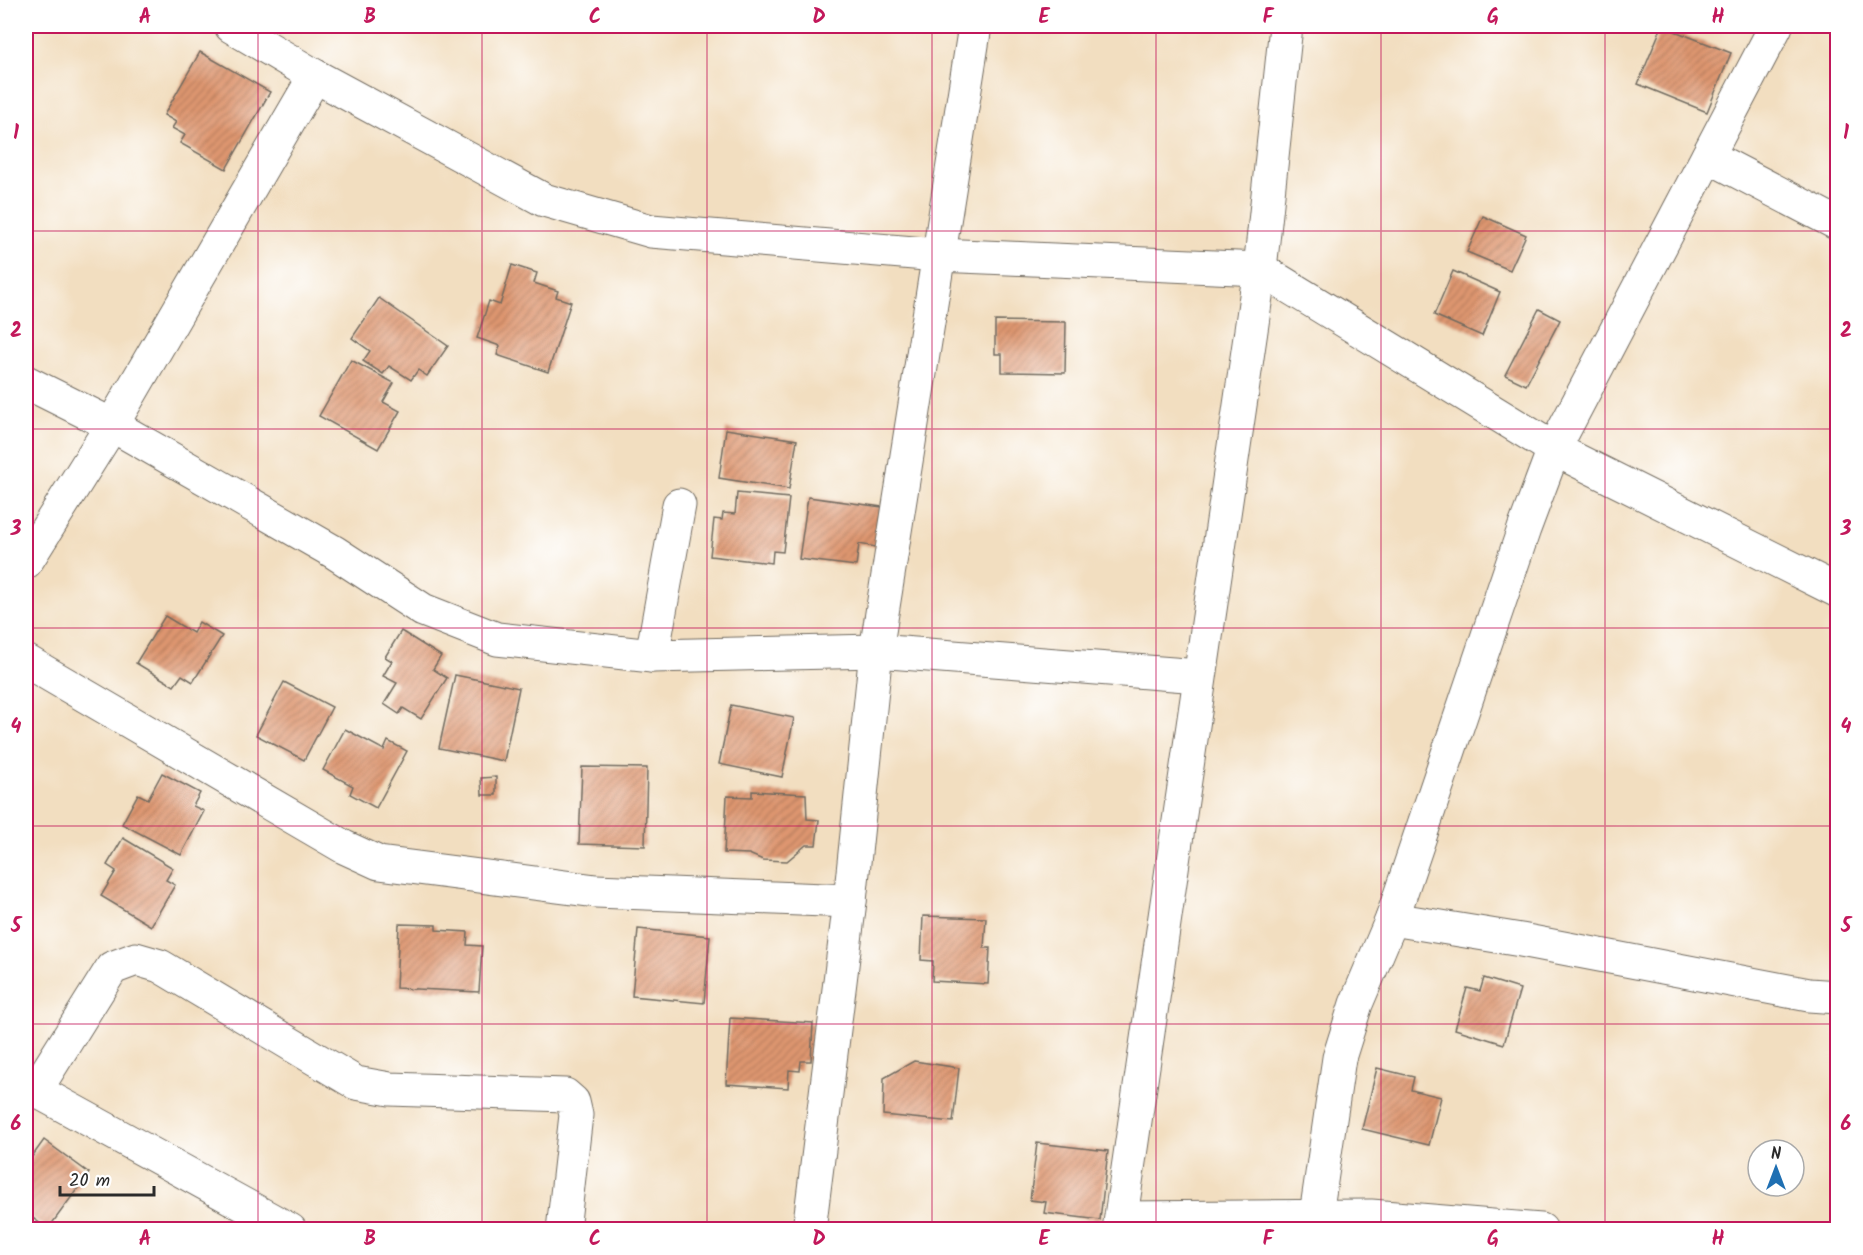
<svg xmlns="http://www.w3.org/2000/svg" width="1863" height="1255" font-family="Kalam,sans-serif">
<defs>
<pattern id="building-hatch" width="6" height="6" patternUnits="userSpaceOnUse" patternTransform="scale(1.5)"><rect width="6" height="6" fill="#de9670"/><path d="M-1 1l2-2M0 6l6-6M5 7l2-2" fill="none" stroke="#b47b5c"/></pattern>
</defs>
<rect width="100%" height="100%" fill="#fff"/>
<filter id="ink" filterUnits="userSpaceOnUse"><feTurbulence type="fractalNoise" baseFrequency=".0167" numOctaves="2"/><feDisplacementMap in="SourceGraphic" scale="12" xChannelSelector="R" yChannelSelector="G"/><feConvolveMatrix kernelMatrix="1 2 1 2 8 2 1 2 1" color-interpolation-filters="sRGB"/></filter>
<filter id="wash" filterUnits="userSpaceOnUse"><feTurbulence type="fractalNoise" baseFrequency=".008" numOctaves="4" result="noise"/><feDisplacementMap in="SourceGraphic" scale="24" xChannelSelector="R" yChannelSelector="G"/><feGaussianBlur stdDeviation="1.35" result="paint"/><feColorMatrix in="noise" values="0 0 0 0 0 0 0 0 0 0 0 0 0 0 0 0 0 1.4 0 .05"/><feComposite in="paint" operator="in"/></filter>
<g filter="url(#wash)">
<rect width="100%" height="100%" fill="#f2dec0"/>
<g id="blocks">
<g fill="url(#building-hatch)">
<polygon points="1662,26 1731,53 1707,112 1638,84"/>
<polygon points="200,52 270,92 226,169 180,143 185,135 172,128 176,122 164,115"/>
<polygon points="1483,216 1526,235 1510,270 1467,252"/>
<polygon points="512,265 537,273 534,283 558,291 556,297 571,302 548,372 497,355 500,346 477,338 489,301 500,305"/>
<polygon points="1453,271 1500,292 1482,336 1434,315"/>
<polygon points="379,298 448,346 427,376 418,370 411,380 389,366 383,374 363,361 370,351 352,338"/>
<polygon points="1539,309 1560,320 1526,385 1505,375"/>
<polygon points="995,321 1066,322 1065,373 1002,372 1002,354 995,354"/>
<polygon points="351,360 394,383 383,402 400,411 378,449 319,416"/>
<polygon points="726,429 797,440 789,489 719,478"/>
<polygon points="737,493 789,498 783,552 773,551 772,563 710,556 714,519 722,520 723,513 735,514"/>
<polygon points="808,497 882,507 876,547 859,544 856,566 799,559"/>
<polygon points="165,616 193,633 199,622 222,636 193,682 182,675 174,686 136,663"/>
<polygon points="401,631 441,656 433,669 447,678 421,719 403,708 399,714 384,704 397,683 383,676 392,661 385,657"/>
<polygon points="455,675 519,688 504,761 439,748"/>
<polygon points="284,682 332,707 304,760 256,735"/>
<polygon points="731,705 794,718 782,777 719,764"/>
<polygon points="345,729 384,750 388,741 407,751 376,808 350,794 353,786 323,770"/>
<polygon points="582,767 647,768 645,846 579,844"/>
<polygon points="162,773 200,793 193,806 204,811 181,855 122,824 138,794 148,799"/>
<polygon points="496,777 496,795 482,795 481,778"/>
<polygon points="752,791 806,794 807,819 819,820 816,845 806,845 787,861 763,860 749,854 724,853 727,796 752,797"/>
<polygon points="123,838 173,868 166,880 175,885 151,926 101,896 116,871 107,865"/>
<polygon points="923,916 986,918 984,948 990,948 988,984 932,981 933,961 921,960"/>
<polygon points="399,924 436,925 436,930 468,932 467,945 482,946 479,992 396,988"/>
<polygon points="638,929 710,936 704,1003 632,996"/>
<polygon points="1484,978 1520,989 1504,1044 1455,1029 1467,988 1480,991"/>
<polygon points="730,1018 813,1023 811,1061 801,1061 800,1071 789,1070 788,1088 726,1084"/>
<polygon points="914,1061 959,1068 953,1122 883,1115 884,1078"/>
<polygon points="1377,1068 1414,1077 1411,1090 1441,1097 1429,1145 1362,1129"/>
<polygon points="44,1140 89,1173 48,1229 26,1213 26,1165"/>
<polygon points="1037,1143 1108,1151 1100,1220 1044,1213 1046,1202 1030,1200"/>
</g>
</g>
</g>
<g filter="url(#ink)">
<use href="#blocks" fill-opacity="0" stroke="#716a5f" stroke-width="1.5"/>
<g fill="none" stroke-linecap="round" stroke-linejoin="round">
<defs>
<g id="minor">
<polyline points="231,26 315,76 544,200 651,231 938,255 1260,269 1554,449 1838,591"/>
<polyline points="1708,156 1838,224"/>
<polyline points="26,382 112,425 334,552 423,610 497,639 652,656 876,651 1199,676"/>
<polyline points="26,562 112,425 315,76"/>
<polyline points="652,656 679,505"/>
<polyline points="26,661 344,847 379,863 596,891 850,901"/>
<polyline points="1392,919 1521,940 1809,995 1838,997"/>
<polyline points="26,1085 290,1230"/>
<polyline points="35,1091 112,968 136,959 160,966 356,1083 390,1089 565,1095 573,1102 576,1115 563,1230"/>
<polyline points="1316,1215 1339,1058 1356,1004 1392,919 1524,529 1554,449 1776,26"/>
<polyline points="1122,1218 1371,1216 1541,1230"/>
<polyline points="809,1230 850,901 876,651 975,26"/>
<polyline points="1119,1230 1260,269 1286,26"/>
</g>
</defs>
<use href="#minor" stroke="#716a5f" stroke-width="35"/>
<use href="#minor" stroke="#fff" stroke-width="33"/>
</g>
</g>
<path fill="none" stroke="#c2185b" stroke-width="1.5" stroke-opacity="0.55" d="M 258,26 L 258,1230M 482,26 L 482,1230M 707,26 L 707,1230M 932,26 L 932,1230M 1156,26 L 1156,1230M 1381,26 L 1381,1230M 1605,26 L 1605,1230M 26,231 L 1838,231M 26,429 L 1838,429M 26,628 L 1838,628M 26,826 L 1838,826M 26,1024 L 1838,1024"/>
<rect width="1863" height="1255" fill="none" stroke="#fff" stroke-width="66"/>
<g transform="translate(1776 1168)"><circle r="28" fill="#ffffff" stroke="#aaaaaa" stroke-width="1.5"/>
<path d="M0-4.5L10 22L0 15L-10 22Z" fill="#1f6fb2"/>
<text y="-9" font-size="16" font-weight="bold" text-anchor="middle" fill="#2b2b2b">N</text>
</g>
<path d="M60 1186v9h94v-9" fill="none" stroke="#2b2b2b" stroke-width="3"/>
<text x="69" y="1186" font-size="18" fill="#2b2b2b" stroke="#ffffff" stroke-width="4.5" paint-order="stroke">20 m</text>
<rect x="33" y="33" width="1797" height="1189" fill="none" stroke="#c2185b" stroke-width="2"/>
<g font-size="20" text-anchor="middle" font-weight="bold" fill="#c2185b">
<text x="145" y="23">A</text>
<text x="370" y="23">B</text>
<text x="595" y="23">C</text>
<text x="819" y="23">D</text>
<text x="1044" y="23">E</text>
<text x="1268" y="23">F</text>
<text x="1493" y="23">G</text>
<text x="1718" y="23">H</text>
<text x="16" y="139">1</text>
<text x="1846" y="139">1</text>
<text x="16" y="337">2</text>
<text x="1846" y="337">2</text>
<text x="16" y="535">3</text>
<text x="1846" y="535">3</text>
<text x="16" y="733">4</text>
<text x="1846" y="733">4</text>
<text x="16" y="932">5</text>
<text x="1846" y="932">5</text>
<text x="16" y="1130">6</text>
<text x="1846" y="1130">6</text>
<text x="145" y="1245">A</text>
<text x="370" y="1245">B</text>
<text x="595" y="1245">C</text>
<text x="819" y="1245">D</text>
<text x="1044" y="1245">E</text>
<text x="1268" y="1245">F</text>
<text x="1493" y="1245">G</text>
<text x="1718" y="1245">H</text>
</g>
</svg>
